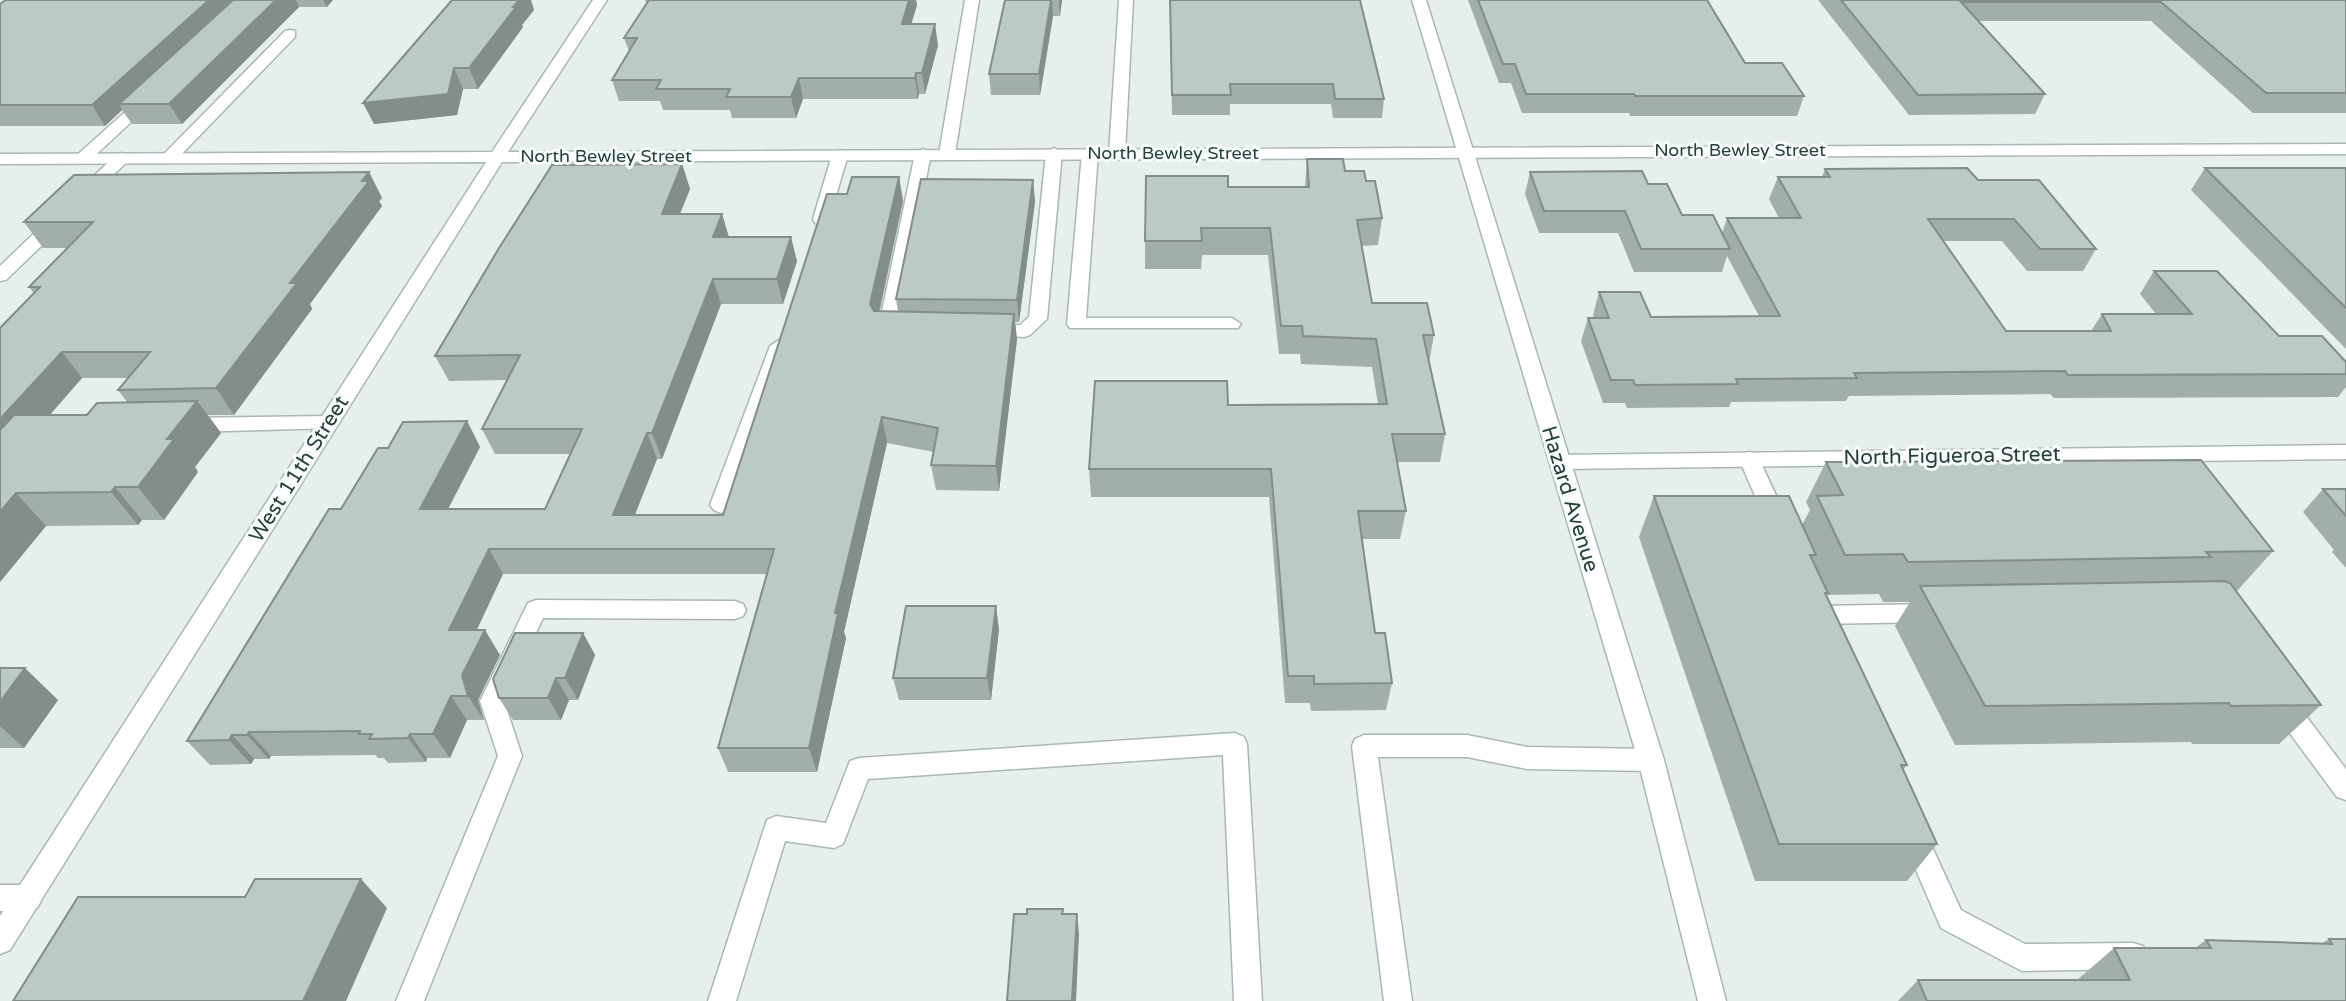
<svg xmlns="http://www.w3.org/2000/svg" width="2346" height="1001" font-family="'Varela Round',sans-serif">
<rect width="100%" height="100%" fill="#e6efeb"/>
<g fill="none" stroke-linecap="round" stroke-linejoin="round">
<defs>
<g id="service">
<polygon points="965,0 979,0 955,154 947,159 939,154"/>
<polygon points="1119,0 1133,0 1125,153 1117,158 1109,153"/>
<polygon points="290,30 295,31 295,37 175,161 163,161 161,158 163,155 285,31"/>
<polygon points="148,95 153,96 155,99 153,102 89,161 77,161 75,158 77,155 143,96"/>
<polygon points="1054,148 1062,153 1047,319 1030,335 1024,337 983,335 980,331 983,327 1020,325 1029,317 1046,153"/>
<polygon points="1090,148 1098,153 1086,318 1232,318 1241,324 1238,328 1070,328 1067,324 1082,153"/>
<polygon points="923,149 931,154 897,326 903,331 900,335 887,336 878,330 915,154"/>
<polygon points="840,150 848,155 829,219 821,224 815,223 813,219 832,155"/>
<polygon points="122,153 130,158 128,161 91,196 79,196 77,193 79,190 116,155"/>
<polygon points="57,216 63,217 65,221 63,225 6,280 0,281 0,266 51,217"/>
<polygon points="779,340 788,346 732,505 728,510 721,513 714,510 710,505 770,346"/>
<polygon points="328,416 335,418 338,423 335,428 187,432 180,430 177,425 180,420 187,418"/>
<polygon points="1749,452 1756,454 1759,459 1788,521 1785,527 1777,529 1769,527 1766,521 1739,459 1742,454"/>
<polygon points="536,600 735,601 743,604 746,610 743,616 735,619 543,618 504,701 522,756 424,1001 396,1001 498,756 480,701 528,603"/>
<polygon points="1931,604 1939,607 1942,613 1939,619 1931,622 1818,624 1810,621 1807,615 1810,609 1818,606"/>
<polygon points="2281,692 2290,695 2346,769 2346,800 2337,797 2272,709 2269,702 2272,695"/>
<polygon points="1235,733 1244,737 1247,744 1262,1001 1234,1001 1223,755 868,779 843,844 834,848 785,841 736,1001 708,1001 767,820 776,816 826,823 850,761 859,758"/>
<polygon points="1364,735 1467,735 1527,747 1651,749 1660,752 1664,760 1660,768 1651,771 1527,769 1467,757 1378,757 1412,1001 1384,1001 1352,746 1355,739"/>
<polygon points="1913,821 1922,825 1961,910 2025,944 2133,943 2143,946 2147,956 2143,966 2133,969 2022,971 1941,928 1900,833 1904,825"/>
<polygon points="0,885 28,885 38,889 42,898 38,907 28,911 0,911"/>
</g>
<g id="minor">
<polygon points="593,0 607,0 508,152 2346,144 2346,154 502,162 10,950 0,954 0,916 486,162 0,164 0,154 492,152"/>
<polygon points="2346,445 2346,459 1559,469 1552,467 1549,462 1552,457 1559,455"/>
</g>
<polygon id="tertiary" points="1412,0 1426,0 1664,760 1726,1001 1698,1001 1638,760"/>
</defs>
<use href="#service" stroke="#a8b8b2" stroke-width="3"/>
<use href="#minor" stroke="#a8b8b2" stroke-width="3"/>
<use href="#tertiary" stroke="#a8b8b2" stroke-width="3"/>
<use href="#service" fill="#fff" fill-rule="evenodd"/>
<use href="#minor" fill="#fff" fill-rule="evenodd"/>
<use href="#tertiary" fill="#fff" fill-rule="evenodd"/>
</g>
<g fill="#a1aea9" fill-rule="evenodd">
<polygon points="6,0 333,0 327,7 299,7 182,124 132,124 122,110 105,126 0,126 0,4"/>
<polygon points="452,0 531,0 534,10 522,25 523,27 478,89 463,89 457,115 374,124"/>
<polygon points="645,0 916,0 917,5 911,24 938,45 925,94 919,94 918,99 803,99 796,118 732,118 730,110 663,110 660,101 619,101 612,80 629,51 624,38 647,4"/>
<polygon points="1005,0 1062,0 1060,16 1053,16 1040,95 991,95 989,74"/>
<polygon points="1170,0 1384,99 1382,118 1333,118 1331,104 1230,104 1230,115 1172,115"/>
<polygon points="1468,0 1707,0 1745,63 1804,96 1797,116 1630,116 1629,113 1522,113 1511,83 1499,83"/>
<polygon points="1818,0 2346,0 2346,113 2253,113 2151,21 1978,21 2045,94 2035,114 1909,115"/>
<polygon points="1307,159 1345,171 1366,181 1382,218 1378,245 1362,246 1372,303 1434,335 1429,363 1445,434 1440,462 1397,462 1406,511 1400,539 1362,539 1375,633 1392,683 1386,710 1311,711 1310,703 1285,703 1269,497 1091,497 1089,469 1228,405 1378,404 1372,367 1301,364 1300,354 1279,354 1268,255 1202,255 1201,269 1145,269 1145,241 1228,187 1305,187"/>
<polygon points="682,164 690,189 680,214 722,214 729,237 797,261 783,304 721,304 662,459 657,459 634,515 723,515 847,194 899,177 903,201 880,311 898,311 896,299 1033,180 1035,202 1019,322 1015,322 1017,339 999,491 936,490 931,465 934,452 887,443 844,632 846,638 817,772 728,772 718,748 766,574 503,574 476,630 500,655 478,700 484,720 467,720 450,758 427,758 426,762 388,763 384,758 378,758 375,755 271,756 269,759 254,759 251,764 210,765 187,741 341,509 388,448 467,421 480,447 448,509 545,509 571,454 495,454 482,429 507,380 449,381 435,356"/>
<polygon points="2205,168 2346,168 2346,349 2191,190"/>
<polygon points="1825,169 1978,180 2096,249 2083,271 2027,271 2002,241 1944,241 2006,331 2091,331 2102,314 2156,314 2140,294 2154,271 2279,336 2346,362 2346,387 2338,397 2054,398 2050,394 1849,396 1846,401 1731,402 1729,407 1627,408 1625,403 1603,403 1581,341 1588,318 1594,318 1593,315 1599,292 1651,317 1759,316 1727,256 1722,272 1634,272 1618,233 1539,233 1525,194 1530,172 1648,184 1682,215 1722,233 1727,218 1779,218 1769,199 1778,177 1822,177"/>
<path d="M 369,172 L 382,198 L 379,201 L 382,206 L 310,304 L 312,309 L 234,415 L 208,415 L 221,433 L 195,467 L 198,472 L 164,520 L 142,520 L 138,525 L 46,526 L 0,582 L 34,293 L 29,287 L 68,248 L 43,248 L 24,222 ZM 82,378 L 128,378 L 118,390 L 127,402 L 87,415 L 50,415 Z"/>
<polygon points="1826,462 2273,551 2236,592 2321,705 2279,744 2192,744 2191,742 1955,745 1895,626 1910,602 1883,602 1879,594 1827,595 1907,765 1903,770 1937,844 1907,881 1755,881 1639,537 1654,496 1802,525 1810,510 1806,502"/>
<polygon points="2323,489 2346,489 2346,568 2332,552 2334,550 2303,512"/>
<polygon points="999,629 991,700 899,700 893,678"/>
<polygon points="583,633 595,655 578,700 569,700 561,720 513,720 499,698"/>
<polygon points="0,668 58,700 24,748 0,748"/>
<polygon points="2329,939 2346,939 2346,1001 1898,1001 1918,980 2077,980 2114,948 2195,948 2206,940 2322,943"/>
</g>
<g fill="#838d89">
<polygon points="209,0 241,0 119,104 122,110 105,126 92,105"/>
<polygon points="276,0 296,0 299,7 182,124 169,104"/>
<polygon points="323,0 333,0 327,7"/>
<polygon points="519,0 531,0 534,10 522,25 523,27 478,89 469,68"/>
<polygon points="909,0 916,0 917,5 905,45 902,24"/>
<polygon points="1051,0 1052,0 1053,16 1040,95 1039,74"/>
<polygon points="1059,0 1062,0 1060,16"/>
<polygon points="935,24 938,45 925,94 922,73"/>
<polygon points="454,68 463,89 457,115 374,124 363,103"/>
<polygon points="916,73 919,94 918,99 915,78"/>
<polygon points="799,78 803,99 796,118 791,97"/>
<polygon points="682,164 690,189 670,238 662,214"/>
<polygon points="369,172 382,198 379,201 382,206 310,304 312,309 234,415 216,388"/>
<polygon points="899,177 903,201 875,329 870,304"/>
<polygon points="1033,180 1035,202 1019,322 1017,300"/>
<polygon points="722,214 729,238 713,237"/>
<polygon points="791,237 797,261 783,304 777,279"/>
<polygon points="713,279 721,304 662,459 652,433"/>
<polygon points="1014,314 1017,339 999,491 996,466"/>
<polygon points="62,352 82,378 1,470 0,469 0,419"/>
<polygon points="197,401 221,433 195,467 198,472 164,520 138,487 167,439"/>
<polygon points="882,417 887,443 844,632 846,638 817,772 809,748 835,613"/>
<polygon points="467,421 480,447 435,534 420,509"/>
<polygon points="647,433 657,459 625,540 613,515"/>
<polygon points="115,487 142,520 138,525 111,492"/>
<polygon points="16,493 46,526 0,582 0,512"/>
<polygon points="489,549 503,574 465,655 449,630"/>
<polygon points="996,606 999,629 991,700 987,678"/>
<polygon points="485,630 500,655 478,700 484,720 468,696 462,675"/>
<polygon points="583,633 595,655 578,700 565,678"/>
<polygon points="25,668 58,700 24,748 0,726 0,702"/>
<polygon points="556,678 569,700 561,720 548,698"/>
<polygon points="451,696 467,720 450,758 433,734"/>
<polygon points="249,732 271,756 269,759 247,735"/>
<polygon points="410,734 427,758 426,762 408,738"/>
<polygon points="232,735 254,759 251,764 229,740"/>
<polygon points="361,879 387,908 346,1001 303,1001"/>
<polygon points="1077,914 1079,934 1076,1001 1072,1001"/>
</g>
<g fill="#bbcac4" stroke="#838d89" stroke-width="2">
<polygon points="6,0 209,0 92,105 0,105 0,4"/>
<polygon points="233,0 276,0 169,104 119,104"/>
<polygon points="452,0 519,0 513,7 516,7 469,68 454,68 448,94 363,103"/>
<polygon points="649,0 909,0 902,24 935,24 922,73 916,73 915,78 799,78 791,97 726,97 730,89 656,89 661,80 612,80 637,38 624,38"/>
<polygon points="1005,0 1051,0 1039,74 989,74"/>
<polygon points="1170,0 1360,0 1384,99 1335,99 1333,84 1230,84 1231,95 1172,95"/>
<polygon points="1478,0 1707,0 1745,63 1782,63 1804,96 1635,96 1634,94 1526,94 1515,64 1503,64"/>
<polygon points="1841,0 2346,0 2346,93 2266,93 2161,2 1961,2 2045,94 1918,95"/>
<polygon points="1307,159 1343,159 1345,171 1364,171 1366,181 1375,181 1382,218 1357,220 1372,303 1427,303 1434,335 1423,335 1445,434 1392,434 1406,511 1358,511 1375,633 1385,633 1392,683 1314,684 1314,676 1288,676 1271,469 1089,469 1095,381 1227,381 1228,405 1387,404 1376,339 1303,336 1302,326 1281,326 1270,228 1201,228 1202,241 1145,241 1146,176 1228,176 1228,187 1309,187"/>
<polygon points="682,164 662,214 722,214 713,237 791,237 777,279 713,279 652,433 647,433 613,515 723,515 827,194 847,194 852,177 899,177 870,304 874,311 1014,314 996,466 931,465 938,428 882,417 835,613 838,613 809,748 718,748 774,549 489,549 449,630 485,630 462,675 468,696 451,696 433,734 410,734 408,738 369,739 372,734 359,734 360,731 249,732 247,735 232,735 229,740 187,741 329,509 341,509 378,448 388,448 403,422 467,421 420,509 545,509 582,429 482,429 520,355 435,356 499,248 552,165"/>
<polygon points="1967,168 1978,180 2039,180 2096,249 2040,249 2014,219 1928,219 2006,331 2111,331 2102,314 2192,314 2154,271 2217,271 2279,336 2322,336 2346,362 2346,374 2068,375 2065,371 1854,373 1857,378 1736,379 1738,384 1635,385 1633,380 1611,380 1588,318 1609,318 1599,292 1640,292 1651,317 1780,316 1727,218 1801,218 1778,177 1830,177 1825,169"/>
<polygon points="2205,168 2346,168 2346,308"/>
<polygon points="1642,171 1648,184 1667,184 1682,215 1713,215 1730,249 1641,249 1625,211 1544,211 1530,172"/>
<polygon points="369,172 362,181 369,181 290,283 297,283 216,388 118,390 150,352 62,352 0,419 0,328 40,287 29,287 93,222 24,222 74,175"/>
<polygon points="921,179 1033,180 1017,300 896,299"/>
<polygon points="197,401 167,439 174,439 138,487 115,487 111,492 16,493 0,512 0,430 14,415 87,415 97,403"/>
<polygon points="2201,460 2273,551 2206,552 2211,557 1908,562 1903,554 1845,555 1817,496 1843,495 1826,462"/>
<polygon points="2323,489 2346,489 2346,516"/>
<polygon points="1654,496 1789,496 1816,555 1810,555 1828,593 1825,593 1907,765 1901,765 1937,844 1779,844"/>
<polygon points="2224,581 2230,583 2321,705 2231,706 2229,703 1985,706 1920,586"/>
<polygon points="906,606 996,606 987,678 893,678"/>
<polygon points="515,633 583,633 565,678 556,678 548,698 499,698 493,679"/>
<polygon points="0,668 25,668 0,702"/>
<polygon points="255,879 361,879 303,1001 13,1001 78,897 245,897"/>
<polygon points="1027,909 1063,909 1062,914 1077,914 1072,1001 1007,1001 1014,914 1027,914"/>
<polygon points="2329,939 2346,939 2346,1001 1927,1001 1918,980 2130,980 2114,948 2211,948 2206,940 2332,944"/>
</g>
<g text-anchor="middle" dominant-baseline="central" stroke-width="6" stroke-linejoin="round" paint-order="stroke">
<g font-size="18" fill="#24423a" stroke="#f7fbf9">
<text x="1740" y="150">North Bewley Street</text>
<text x="1173" y="153">North Bewley Street</text>
<text x="606" y="156">North Bewley Street</text>
</g>
<g font-size="21" fill="#24423a" stroke="#f7fbf9">
<text transform="translate(1952 456) rotate(-1)">North Figueroa Street</text>
<text transform="translate(299 469) rotate(-58)">West 11th Street</text>
<text transform="translate(1570 499) rotate(73)">Hazard Avenue</text>
</g>
</g>
</svg>
